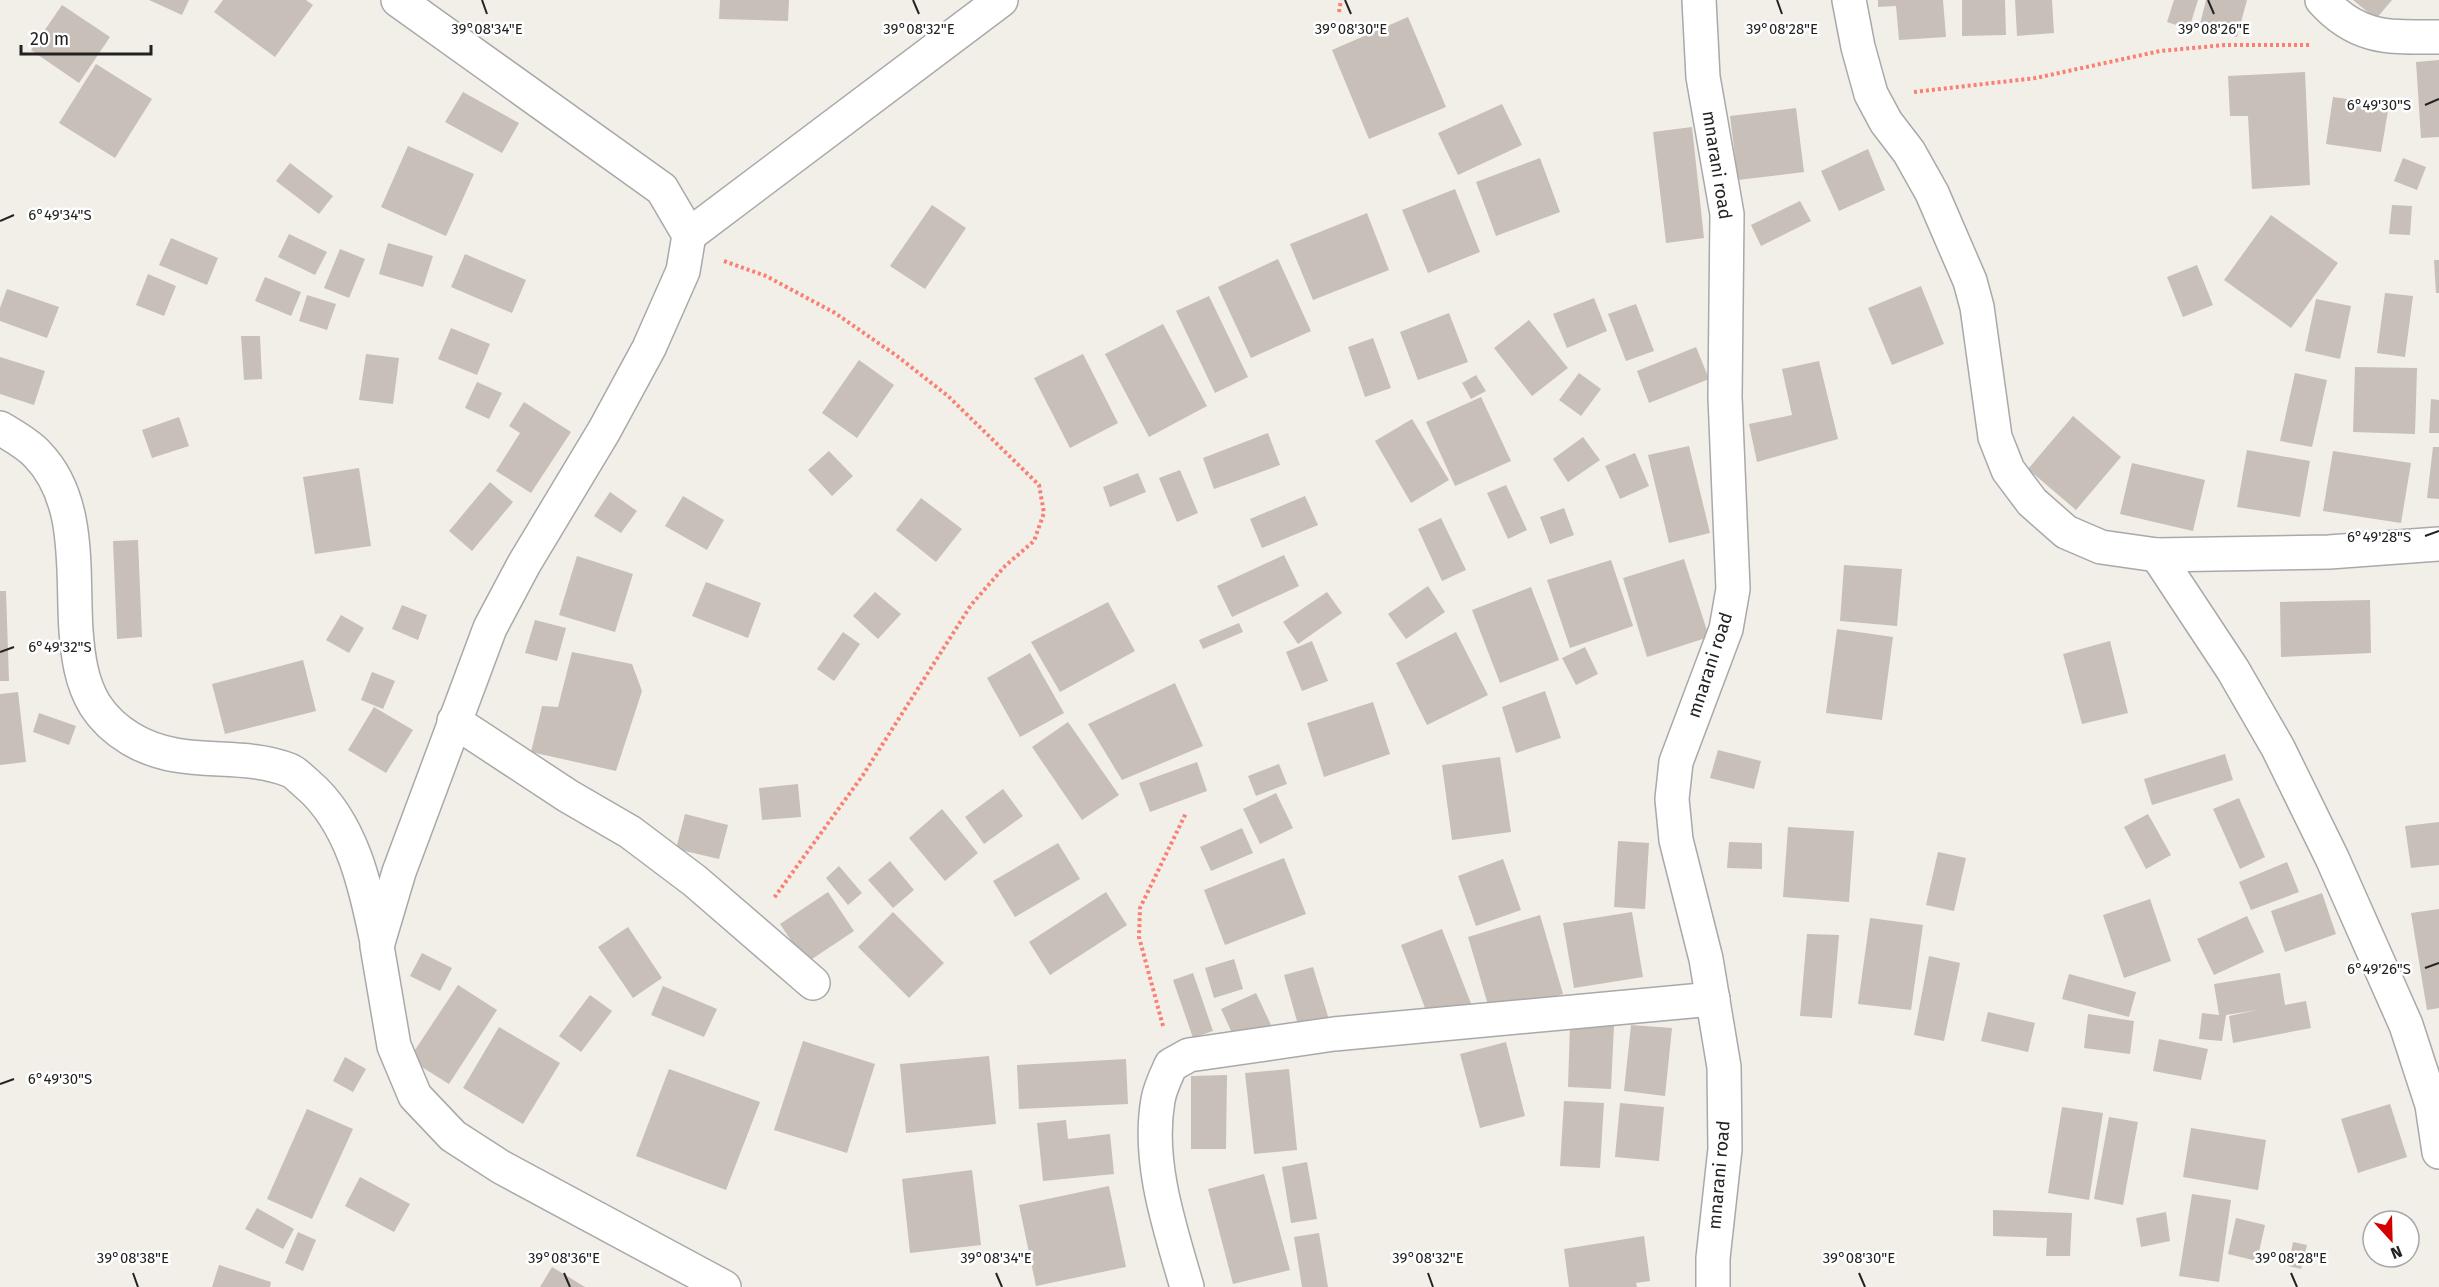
<svg xmlns="http://www.w3.org/2000/svg" width="2439" height="1287" font-family="'Fira Sans',sans-serif">
<rect width="100%" height="100%" fill="#f2efe9"/>
<g fill="#c7bfb8">
<polygon points="149,0 189,0 182,15"/>
<polygon points="223,0 306,0 313,5 275,57 214,12"/>
<polygon points="720,0 789,0 788,21 719,19"/>
<polygon points="1878,0 1943,0 1946,37 1899,40 1896,6 1878,7"/>
<polygon points="1962,0 2005,0 2006,35 1962,36"/>
<polygon points="2015,0 2052,0 2054,33 2017,36"/>
<polygon points="2174,0 2198,0 2189,29 2167,22"/>
<polygon points="2206,0 2247,0 2237,37 2199,28"/>
<polygon points="2353,0 2392,0 2376,19"/>
<polygon points="62,5 110,37 79,83 31,50"/>
<polygon points="1408,17 1446,107 1369,139 1332,50"/>
<polygon points="2439,60 2439,137 2421,138 2416,62"/>
<polygon points="96,64 152,99 115,158 59,123"/>
<polygon points="2305,72 2310,185 2252,189 2248,116 2230,116 2228,76"/>
<polygon points="463,92 519,123 502,153 445,122"/>
<polygon points="2333,97 2389,105 2381,152 2326,144"/>
<polygon points="1502,104 1522,145 1458,175 1438,133"/>
<polygon points="1796,108 1804,172 1738,180 1730,116"/>
<polygon points="1692,127 1704,238 1666,243 1653,132"/>
<polygon points="408,146 474,174 446,236 381,207"/>
<polygon points="1868,149 1885,190 1839,211 1821,171"/>
<polygon points="1540,158 1560,212 1496,236 1476,182"/>
<polygon points="2403,158 2426,167 2417,190 2394,181"/>
<polygon points="290,163 333,196 319,214 276,181"/>
<polygon points="1455,189 1480,252 1428,273 1402,210"/>
<polygon points="1800,201 1811,221 1761,246 1751,225"/>
<polygon points="932,205 966,228 925,289 890,266"/>
<polygon points="2392,205 2412,206 2410,235 2389,234"/>
<polygon points="1367,213 1389,270 1313,300 1290,244"/>
<polygon points="2271,215 2338,263 2291,328 2224,280"/>
<polygon points="289,234 327,252 315,275 278,257"/>
<polygon points="171,238 218,258 207,285 159,265"/>
<polygon points="388,243 433,256 423,287 379,274"/>
<polygon points="340,249 365,259 349,298 324,288"/>
<polygon points="465,254 526,280 512,313 451,287"/>
<polygon points="1278,259 1311,331 1251,358 1218,287"/>
<polygon points="2434,260 2439,260 2439,293 2436,293"/>
<polygon points="2197,265 2213,305 2183,317 2167,277"/>
<polygon points="148,274 176,286 164,316 136,305"/>
<polygon points="265,277 301,292 291,316 255,301"/>
<polygon points="1921,286 1944,344 1892,365 1868,308"/>
<polygon points="7,289 59,307 47,338 0,321 0,308"/>
<polygon points="2385,293 2413,296 2405,357 2377,353"/>
<polygon points="307,295 336,304 327,330 299,321"/>
<polygon points="1209,296 1248,377 1215,393 1176,311"/>
<polygon points="1594,298 1607,331 1567,348 1553,314"/>
<polygon points="2316,299 2351,306 2340,359 2305,351"/>
<polygon points="1636,304 1654,351 1626,361 1608,314"/>
<polygon points="1449,313 1468,362 1418,380 1400,332"/>
<polygon points="1529,320 1568,368 1532,396 1494,348"/>
<polygon points="1163,324 1207,406 1149,437 1105,354"/>
<polygon points="451,328 490,344 477,375 438,359"/>
<polygon points="241,336 260,336 262,379 244,380"/>
<polygon points="1373,338 1391,388 1365,397 1348,347"/>
<polygon points="1696,347 1709,379 1649,403 1637,371"/>
<polygon points="366,354 399,358 393,404 359,400"/>
<polygon points="1083,354 1118,423 1070,448 1034,378"/>
<polygon points="0,357 45,371 34,405 0,394"/>
<polygon points="859,360 894,385 857,438 822,413"/>
<polygon points="1819,361 1838,439 1757,462 1749,424 1792,415 1782,369"/>
<polygon points="2355,367 2417,368 2415,434 2353,432"/>
<polygon points="1579,373 1601,389 1581,416 1559,400"/>
<polygon points="2295,373 2327,380 2312,447 2280,441"/>
<polygon points="1476,375 1486,391 1471,399 1462,383"/>
<polygon points="477,382 502,393 489,419 465,408"/>
<polygon points="1481,397 1511,461 1455,486 1426,422"/>
<polygon points="2431,399 2439,400 2439,433 2429,433"/>
<polygon points="524,402 571,432 531,493 496,471 520,433 509,426"/>
<polygon points="2073,416 2121,457 2076,510 2028,469"/>
<polygon points="179,417 189,446 152,458 142,430"/>
<polygon points="1412,419 1449,480 1411,503 1375,441"/>
<polygon points="1268,433 1280,465 1214,489 1203,458"/>
<polygon points="1583,437 1600,460 1568,482 1553,459"/>
<polygon points="1689,446 1710,533 1669,543 1648,455"/>
<polygon points="2433,447 2439,447 2439,499 2427,498"/>
<polygon points="2247,450 2310,461 2300,517 2237,507"/>
<polygon points="829,451 853,476 832,496 808,470"/>
<polygon points="2333,451 2411,463 2401,523 2323,511"/>
<polygon points="1635,453 1649,486 1620,499 1605,466"/>
<polygon points="2132,463 2205,480 2193,531 2120,514"/>
<polygon points="359,468 371,546 315,554 303,477"/>
<polygon points="1180,470 1198,513 1177,522 1159,478"/>
<polygon points="1138,473 1146,492 1110,507 1103,487"/>
<polygon points="490,482 513,502 472,551 449,531"/>
<polygon points="1506,485 1527,530 1508,539 1487,493"/>
<polygon points="610,492 637,511 621,533 594,516"/>
<polygon points="683,496 724,520 707,550 665,526"/>
<polygon points="1305,496 1318,525 1262,548 1250,519"/>
<polygon points="921,498 962,529 936,562 896,530"/>
<polygon points="1564,508 1574,535 1550,544 1540,517"/>
<polygon points="1441,518 1466,570 1442,581 1418,529"/>
<polygon points="138,540 142,637 117,639 113,541"/>
<polygon points="1284,555 1299,586 1232,617 1217,586"/>
<polygon points="577,556 633,574 615,632 559,615"/>
<polygon points="1684,559 1709,637 1647,657 1623,578"/>
<polygon points="1611,560 1633,626 1570,648 1547,580"/>
<polygon points="1844,565 1902,569 1897,626 1840,621"/>
<polygon points="706,582 761,603 748,638 692,616"/>
<polygon points="1428,586 1445,612 1406,639 1388,614"/>
<polygon points="1531,587 1559,660 1500,683 1472,610"/>
<polygon points="0,591 6,591 9,681 0,681"/>
<polygon points="875,592 901,614 878,639 853,616"/>
<polygon points="1327,592 1342,613 1298,644 1283,622"/>
<polygon points="2370,600 2371,653 2281,657 2280,602"/>
<polygon points="1108,602 1135,651 1060,692 1031,642"/>
<polygon points="402,605 427,615 418,640 392,629"/>
<polygon points="341,615 364,628 349,653 326,640"/>
<polygon points="535,620 566,628 557,661 525,653"/>
<polygon points="1239,623 1243,632 1203,649 1199,640"/>
<polygon points="1837,629 1893,637 1882,720 1826,713"/>
<polygon points="843,632 860,644 834,681 817,669"/>
<polygon points="1456,632 1488,695 1427,725 1396,663"/>
<polygon points="1312,641 1328,681 1302,691 1286,652"/>
<polygon points="2110,641 2128,713 2082,724 2063,654"/>
<polygon points="1585,647 1598,674 1576,685 1562,658"/>
<polygon points="572,652 632,664 642,691 616,771 531,752 542,706 558,707"/>
<polygon points="1030,653 1064,713 1020,737 987,678"/>
<polygon points="303,660 316,711 225,734 212,684"/>
<polygon points="372,672 395,681 383,709 361,700"/>
<polygon points="1175,683 1203,746 1122,780 1088,724"/>
<polygon points="1545,691 1561,738 1516,753 1502,707"/>
<polygon points="18,692 26,762 0,765 0,694"/>
<polygon points="1373,702 1390,754 1324,777 1307,723"/>
<polygon points="374,707 413,730 386,773 348,750"/>
<polygon points="39,713 76,726 69,745 33,732"/>
<polygon points="1068,722 1119,795 1082,820 1032,747"/>
<polygon points="1718,750 1761,761 1754,789 1710,778"/>
<polygon points="2225,754 2233,780 2152,805 2144,779"/>
<polygon points="1500,757 1511,832 1452,840 1442,765"/>
<polygon points="1197,762 1207,791 1150,812 1139,783"/>
<polygon points="1279,764 1287,784 1256,796 1248,776"/>
<polygon points="798,784 801,817 762,820 759,788"/>
<polygon points="1003,789 1023,816 984,844 965,817"/>
<polygon points="1276,793 1293,828 1260,844 1243,809"/>
<polygon points="2239,798 2265,857 2240,869 2213,809"/>
<polygon points="942,809 978,853 945,881 909,838"/>
<polygon points="685,814 728,825 719,859 676,849"/>
<polygon points="2148,814 2171,855 2146,869 2124,827"/>
<polygon points="2439,822 2439,865 2411,868 2405,826"/>
<polygon points="1788,827 1854,831 1849,902 1783,897"/>
<polygon points="1242,828 1253,853 1211,871 1200,847"/>
<polygon points="1618,841 1649,843 1645,909 1614,907"/>
<polygon points="1729,842 1762,843 1762,869 1727,868"/>
<polygon points="1058,843 1080,879 1015,917 993,881"/>
<polygon points="1938,852 1966,858 1954,911 1926,905"/>
<polygon points="1284,858 1306,914 1225,945 1204,890"/>
<polygon points="1503,859 1521,910 1476,926 1458,876"/>
<polygon points="890,861 914,890 893,908 868,880"/>
<polygon points="2287,862 2299,892 2251,910 2239,882"/>
<polygon points="839,866 862,893 848,905 826,878"/>
<polygon points="828,892 854,931 806,963 780,924"/>
<polygon points="1106,892 1127,925 1050,975 1029,942"/>
<polygon points="2322,893 2336,934 2285,952 2271,911"/>
<polygon points="2150,899 2171,961 2124,978 2103,915"/>
<polygon points="2439,909 2439,1008 2427,1010 2411,913"/>
<polygon points="893,912 944,963 909,998 858,947"/>
<polygon points="1632,912 1643,977 1574,988 1563,923"/>
<polygon points="1540,915 1563,994 1491,1015 1468,937"/>
<polygon points="2247,916 2264,952 2214,975 2197,939"/>
<polygon points="1870,918 1923,925 1911,1010 1858,1004"/>
<polygon points="628,927 662,978 633,998 598,947"/>
<polygon points="1442,929 1472,1006 1430,1021 1401,945"/>
<polygon points="1807,934 1839,935 1832,1018 1800,1016"/>
<polygon points="422,953 452,968 440,991 410,976"/>
<polygon points="1929,956 1960,963 1944,1041 1914,1035"/>
<polygon points="1234,959 1243,989 1214,998 1205,968"/>
<polygon points="1313,967 1330,1023 1300,1032 1284,975"/>
<polygon points="1193,973 1213,1031 1193,1038 1173,980"/>
<polygon points="2280,973 2285,1005 2306,1001 2311,1028 2233,1043 2229,1016 2257,1010 2226,1015 2222,1041 2199,1039 2202,1013 2219,1015 2214,984"/>
<polygon points="2069,974 2136,992 2129,1017 2062,999"/>
<polygon points="458,985 497,1010 449,1084 409,1059"/>
<polygon points="663,986 717,1009 704,1037 651,1015"/>
<polygon points="1256,993 1273,1029 1238,1046 1221,1009"/>
<polygon points="590,995 612,1011 581,1052 559,1036"/>
<polygon points="1988,1012 2035,1023 2028,1052 1981,1041"/>
<polygon points="2088,1014 2134,1021 2130,1054 2084,1048"/>
<polygon points="1570,1025 1614,1025 1611,1089 1568,1087"/>
<polygon points="1631,1025 1672,1028 1665,1096 1624,1091"/>
<polygon points="499,1027 560,1063 523,1124 463,1088"/>
<polygon points="2159,1039 2208,1049 2201,1080 2153,1071"/>
<polygon points="803,1041 875,1064 847,1153 774,1130"/>
<polygon points="1506,1042 1525,1116 1480,1128 1460,1054"/>
<polygon points="989,1056 996,1124 906,1133 900,1064"/>
<polygon points="345,1057 366,1069 353,1092 333,1081"/>
<polygon points="1126,1059 1128,1104 1019,1109 1017,1065"/>
<polygon points="669,1069 760,1102 726,1190 636,1156"/>
<polygon points="1289,1069 1297,1150 1254,1154 1245,1073"/>
<polygon points="1227,1075 1226,1149 1191,1149 1191,1076"/>
<polygon points="1564,1101 1604,1103 1600,1168 1560,1166"/>
<polygon points="1620,1103 1664,1107 1659,1161 1615,1157"/>
<polygon points="2390,1104 2407,1157 2358,1173 2341,1119"/>
<polygon points="2062,1107 2103,1113 2089,1200 2048,1193"/>
<polygon points="307,1109 353,1129 312,1219 267,1199"/>
<polygon points="2109,1117 2138,1122 2123,1205 2094,1199"/>
<polygon points="1066,1120 1068,1139 1110,1134 1114,1174 1043,1181 1037,1123"/>
<polygon points="2191,1128 2266,1140 2258,1190 2183,1177"/>
<polygon points="1307,1162 1317,1219 1291,1223 1282,1167"/>
<polygon points="972,1170 981,1245 910,1253 902,1179"/>
<polygon points="1264,1174 1290,1270 1233,1284 1208,1189"/>
<polygon points="360,1177 410,1204 394,1232 345,1206"/>
<polygon points="1109,1186 1126,1267 1036,1286 1019,1205"/>
<polygon points="2192,1194 2231,1200 2219,1282 2179,1276"/>
<polygon points="257,1208 294,1229 283,1249 245,1229"/>
<polygon points="1993,1210 2072,1213 2070,1256 2046,1256 2047,1238 1993,1236"/>
<polygon points="2166,1212 2170,1241 2141,1247 2136,1218"/>
<polygon points="2236,1218 2265,1225 2257,1261 2228,1254"/>
<polygon points="298,1232 316,1240 303,1271 285,1263"/>
<polygon points="1319,1233 1328,1287 1302,1287 1294,1237"/>
<polygon points="1644,1236 1650,1281 1636,1283 1637,1287 1569,1287 1564,1249"/>
<polygon points="2293,1242 2307,1245 2301,1269 2288,1266"/>
<polygon points="219,1265 271,1282 270,1287 212,1287"/>
<polygon points="552,1267 585,1287 540,1287"/>
</g>
<g fill="none" stroke-linecap="round" stroke-linejoin="round">
<defs>
<g id="street">
<polyline points="398,0 662,189 689,235 683,271 649,348 604,431 524,564 490,628 399,872 377,946 394,1046 415,1096 453,1136 501,1167 724,1287"/>
<polyline points="1699,0 1703,77 1727,214 1725,397 1733,589 1726,629 1676,762 1672,799 1676,840 1706,959 1724,1067 1725,1149 1713,1258 1713,1287"/>
<polyline points="1849,0 1858,47 1871,94 1886,122 1909,152 1932,193 1970,281 1977,307 1995,437 2008,470 2032,502 2066,532 2101,547 2157,555 2329,552 2439,544"/>
<path d="M 2322,0 C 2358,40 2389,37 2439,37"/>
<polyline points="689,235 1001,0"/>
<path d="M 0,428 C 12,435 28,444 37,454 C 82,500 72,572 76,631 C 78,656 81,682 95,705 C 104,719 116,730 131,739 C 183,770 237,750 289,770 C 295,772 301,779 307,784 C 352,822 366,887 377,942"/>
<polyline points="2157,555 2233,670 2278,748 2332,858 2406,1025 2432,1105 2439,1152"/>
<polyline points="454,721 568,796 630,832 695,881 813,983"/>
<path d="M 1187,1287 C 1170,1228 1147,1162 1158,1100 C 1160,1088 1166,1076 1171,1065 L 1189,1055 L 1334,1034 L 1713,999"/>
</g>
</defs>
<use href="#street" stroke="#a9a9a9" stroke-width="36"/>
<g stroke="#fa8072" stroke-width="4" stroke-dasharray="3 3" stroke-linecap="butt">
<polyline points="1339,12 1341,0"/>
<polyline points="1914,92 2036,78 2160,51 2225,45 2310,45"/>
<polyline points="724,261 766,276 835,313 897,356 948,396 1039,485 1044,513 1034,541 1005,566 971,605 863,775 774,898"/>
<polyline points="1163,1026 1139,937 1140,908 1186,813"/>
</g>
<use href="#street" stroke="#fff" stroke-width="33"/>
</g>
<path fill="none" stroke="#222" stroke-width="2" d="M 482,0 L 487,14M 913,0 L 919,14M 1345,0 L 1351,14M 1777,0 L 1782,14M 2208,0 L 2214,14M 2425,105 L 2439,99M 0,221 L 14,215M 2425,536 L 2439,531M 0,652 L 14,647M 2425,968 L 2439,963M 0,1084 L 14,1079M 133,1273 L 138,1287M 564,1273 L 570,1287M 996,1273 L 1002,1287M 1428,1273 L 1433,1287M 1859,1273 L 1865,1287M 2291,1273 L 2297,1287"/>
<g text-anchor="middle" dominant-baseline="central" stroke-width="5" stroke-linejoin="round" paint-order="stroke">
<g font-size="18" fill="#222" stroke="#fff">
<text transform="translate(1717 165) rotate(81)">mnarani road</text>
<text transform="translate(1710 665) rotate(-72)">mnarani road</text>
<text transform="translate(1719 1175) rotate(-85)">mnarani road</text>
</g>
</g>
<g font-size="15" text-anchor="middle" fill="#222" stroke="#fff" stroke-width="5" stroke-linejoin="round" paint-order="stroke">
<text x="487" y="34">39°08'34"E</text>
<text x="919" y="34">39°08'32"E</text>
<text x="1351" y="34">39°08'30"E</text>
<text x="1782" y="34">39°08'28"E</text>
<text x="2214" y="34">39°08'26"E</text>
<text x="2379" y="110">6°49'30"S</text>
<text x="60" y="220">6°49'34"S</text>
<text x="2379" y="542">6°49'28"S</text>
<text x="60" y="652">6°49'32"S</text>
<text x="2379" y="974">6°49'26"S</text>
<text x="60" y="1084">6°49'30"S</text>
<text x="133" y="1263">39°08'38"E</text>
<text x="564" y="1263">39°08'36"E</text>
<text x="996" y="1263">39°08'34"E</text>
<text x="1428" y="1263">39°08'32"E</text>
<text x="1859" y="1263">39°08'30"E</text>
<text x="2291" y="1263">39°08'28"E</text>
</g>
<g transform="translate(2391 1239) rotate(158)"><circle r="28" fill="#ffffff" stroke="#a7a7a7" stroke-width="1.5"/>
<path d="M0-4.5L10 22L0 15L-10 22Z" fill="#d40000"/>
<text y="-9" font-size="16" font-weight="bold" text-anchor="middle" fill="#222222">N</text>
</g>
<path d="M21 45v9h130v-9" fill="none" stroke="#222222" stroke-width="3"/>
<text x="30" y="45" font-size="18" fill="#222222" stroke="#ffffff" stroke-width="4.5" paint-order="stroke">20 m</text>
</svg>
